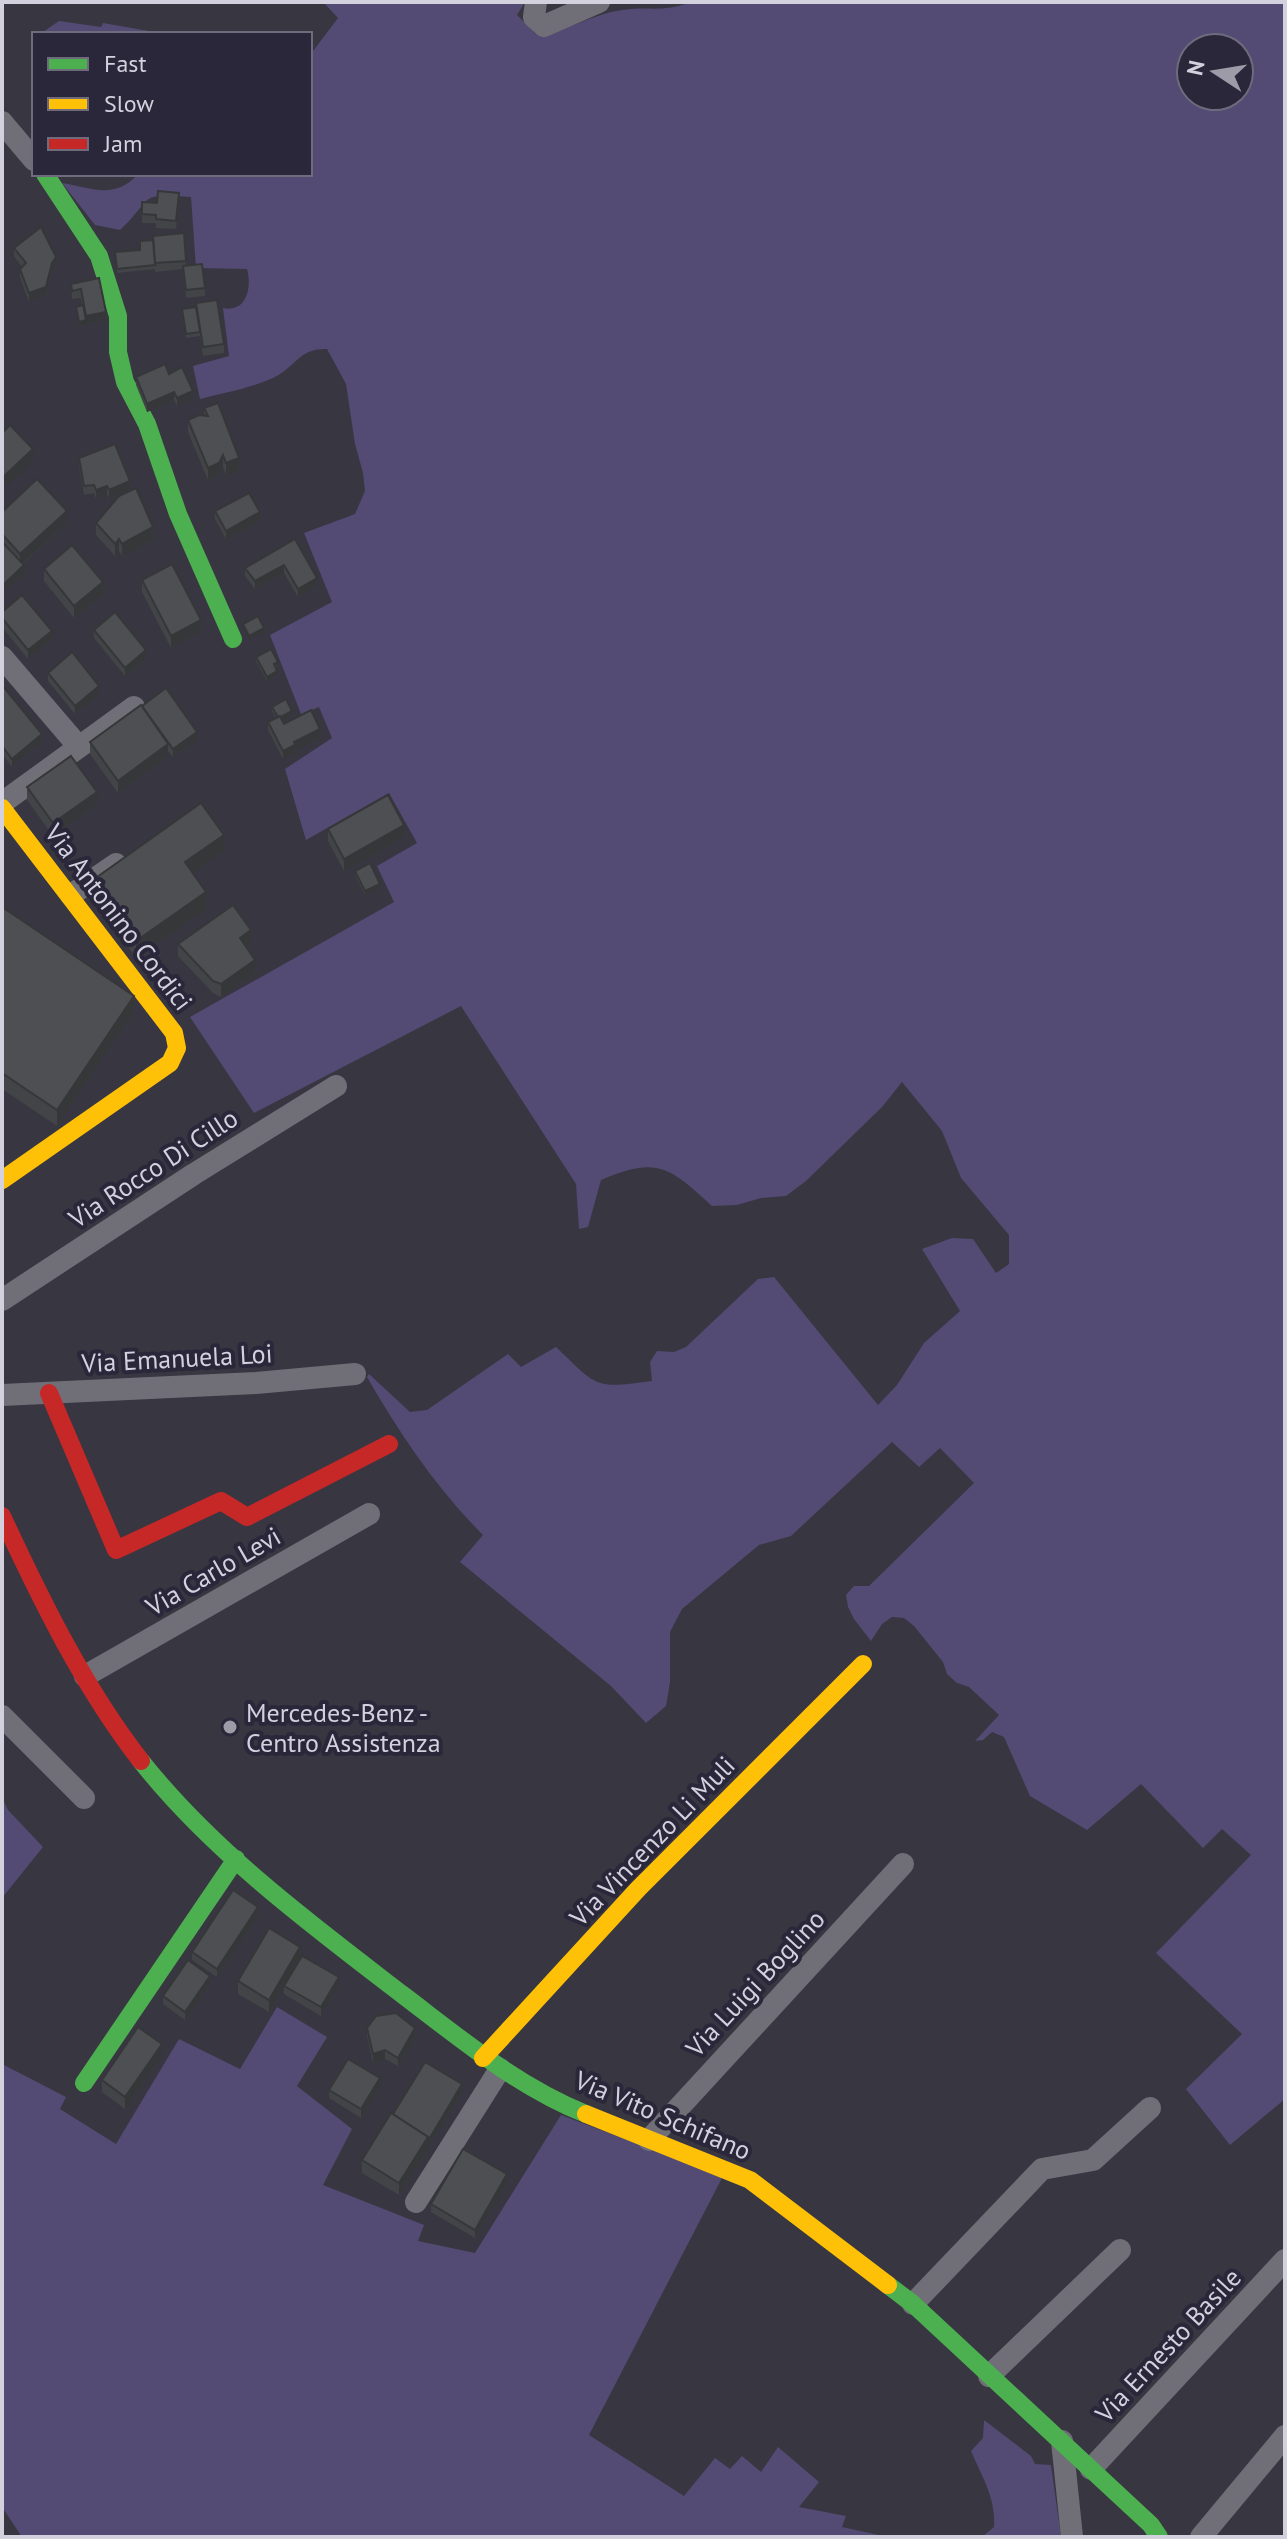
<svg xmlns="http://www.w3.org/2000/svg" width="1287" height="2539" font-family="'PT Sans',sans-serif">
<rect width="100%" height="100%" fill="#383641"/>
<g fill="#534b73" fill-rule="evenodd">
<path d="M 323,2 L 525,2 L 517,15 L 536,34 C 567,32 592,14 622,10 C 650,6 663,13 691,2 L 1285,2 L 1285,2099 L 1230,2145 L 1186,2089 L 1242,2034 L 1156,1953 L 1251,1855 L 1222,1829 L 1203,1848 L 1141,1784 L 1087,1830 L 1030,1796 L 1004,1737 L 992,1732 L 983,1740 L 975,1741 L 999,1715 L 969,1687 L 957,1683 L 947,1674 L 943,1662 L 914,1626 L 904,1618 L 892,1617 L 882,1624 L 871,1641 L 854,1619 L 848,1607 L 846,1595 L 854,1586 L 869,1586 L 974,1483 L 940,1448 L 919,1467 L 892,1442 L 791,1536 L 759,1545 L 682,1609 L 670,1632 L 670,1682 L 666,1706 L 646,1723 L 611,1686 L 460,1562 L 483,1535 C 436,1488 400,1434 367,1377 L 369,1374 L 410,1412 L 427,1410 L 508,1354 L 521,1367 L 556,1347 C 598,1387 593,1389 652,1381 L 650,1362 L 657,1351 L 674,1352 L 686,1347 L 758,1279 L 774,1277 L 878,1405 L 897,1385 L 924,1343 L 960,1311 L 922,1249 L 952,1238 L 973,1239 L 996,1273 L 1009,1264 L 1009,1235 L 961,1178 L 942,1131 L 902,1082 L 882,1107 L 806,1181 L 786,1196 L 761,1198 L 737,1205 L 712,1206 C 669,1167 658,1156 601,1180 L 588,1227 L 579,1229 L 576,1184 L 461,1006 L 254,1113 L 190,1017 L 394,902 L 377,866 L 417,843 L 389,793 L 306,840 L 285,769 L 332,738 L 319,707 L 301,714 L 270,635 L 332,602 L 304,533 L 355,514 L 365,491 L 363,473 L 355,444 L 346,384 L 327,349 C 299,348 296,367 273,378 C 251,388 224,393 200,399 L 193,366 L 229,356 L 223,308 C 247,313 252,287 247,269 L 196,268 L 191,197 C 134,193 155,198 120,230 L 95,225 L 62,183 C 92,188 115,200 138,174 L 310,174 L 310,55 L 338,18 ZM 1191,48 L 1239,48 L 1239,96 L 1191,96 Z"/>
<polygon points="59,21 101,27 103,23 166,34 40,34"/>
<polygon points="2,1798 8,1810 43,1847 2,1898"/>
<polygon points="277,2007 327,2037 297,2086 352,2129 323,2185 424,2225 418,2241 475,2253 561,2115 723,2176 589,2435 684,2496 715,2458 730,2469 742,2456 761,2472 778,2447 819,2482 799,2507 846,2516 842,2527 888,2537 22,2537 2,2507 2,2064 66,2097 60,2109 116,2144 179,2039 240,2069"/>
<path d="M 984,2420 L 1031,2456 L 1035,2464 L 1051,2465 L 1061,2537 L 982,2537 L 994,2527 C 996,2498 982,2477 971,2451 L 983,2438 Z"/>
</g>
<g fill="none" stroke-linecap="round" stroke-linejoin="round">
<g stroke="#706f77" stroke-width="22">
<polyline points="536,2 534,17 544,26 599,2"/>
<polyline points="2,122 34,160"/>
<polyline points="2,657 79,747"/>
<polyline points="2,803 134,707"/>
<polyline points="71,895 116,864"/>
<polyline points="2,1300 194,1174 336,1086"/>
<polyline points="2,1395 256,1383 355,1374"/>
<polyline points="85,1676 369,1514"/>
<polyline points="2,1716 84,1798"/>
<polyline points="649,2140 903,1864"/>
<polyline points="416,2202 500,2069"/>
<polyline points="913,2304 1042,2169 1093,2160 1150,2108"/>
<polyline points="989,2376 1120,2250"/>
<polyline points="1062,2441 1072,2537"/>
<polyline points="1091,2469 1285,2260"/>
<polyline points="1201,2537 1285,2436"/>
</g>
<g stroke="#4caf50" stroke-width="18">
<polyline points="45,174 99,256 118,316 118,352 125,382 147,424 178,514 233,639"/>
<path d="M 141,1761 C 212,1851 313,1926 403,1995 C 461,2039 518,2087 586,2114"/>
<polyline points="84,2083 236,1859"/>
<polyline points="888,2285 913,2304 1151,2525 1159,2537"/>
</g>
<g stroke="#ffc107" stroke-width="18">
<polyline points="2,808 174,1033 177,1048 170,1063 2,1180"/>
<polyline points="483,2058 638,1889 863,1664"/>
<polyline points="586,2114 750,2180 888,2285"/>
</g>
<g stroke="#c62828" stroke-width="18">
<polyline points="49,1393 116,1550 221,1501 247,1517 389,1444"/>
<path d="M 2,1516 C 41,1600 84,1688 141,1761"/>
</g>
</g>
<g fill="#424447">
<polygon points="179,201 176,229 156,228 156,223 142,223 142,202 157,203"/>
<polygon points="184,233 186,266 205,288 205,296 186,298 183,269 155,272 155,269 117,273 115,257 140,250 153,240"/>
<polygon points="14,248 56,265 52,271 46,295 29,302 20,277 20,269 22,267 14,256"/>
<polygon points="99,278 106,320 79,326 76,307 82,305 81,298 72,299 71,284"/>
<polygon points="182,309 224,344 224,353 203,356 200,336 186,338"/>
<polygon points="169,374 193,399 177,406 174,400 147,412 136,385 136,377"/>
<polygon points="204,408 239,470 226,475 223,467 219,475 208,480 188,432 188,420 204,416"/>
<polygon points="79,458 130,489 109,498 107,494 96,499 94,493 84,495 79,466"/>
<polygon points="215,511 260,521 226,539 215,519"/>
<polygon points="2,512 67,523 23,564 24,573 2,594"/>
<polygon points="96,523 153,540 122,556 119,551 115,556 96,535"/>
<polygon points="295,539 317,586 298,597 284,573 255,589 245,576 245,568"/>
<polygon points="44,569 103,594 74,618 44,581"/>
<polygon points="142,580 201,632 171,648 142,592"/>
<polygon points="2,612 52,639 28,659 2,627"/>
<polygon points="94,630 146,658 125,676 94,638"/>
<polygon points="256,657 278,666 275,668 277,675 267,681 256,661"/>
<polygon points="48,673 99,694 75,714 48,681"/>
<polygon points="2,685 42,742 12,767 2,754"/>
<polygon points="272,707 292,715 282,720 284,724 320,737 295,750 295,753 283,759 268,730 268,722 276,718 272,711"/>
<polygon points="197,740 173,757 168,751 168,756 118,793 90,754 90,742"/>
<polygon points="27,787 97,804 53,836 27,800"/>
<polygon points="328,829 404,837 344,871 328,841"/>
<polygon points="224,851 192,873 206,909 136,958 93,896 93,880"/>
<polygon points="355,871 380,888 365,895 355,875"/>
<polygon points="2,907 134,1012 57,1126 2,1089"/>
<polygon points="251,942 245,946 255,973 221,997 213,993 178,956 178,944"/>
<polygon points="258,1916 217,1977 192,1960 192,1952"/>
<polygon points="300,1959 339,1985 321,2016 284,1994 284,1986 297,1964 269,2012 238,1994 238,1981"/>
<polygon points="210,1984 185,2020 163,2004 163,1996"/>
<polygon points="367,2028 415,2037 398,2066 385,2059 373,2063 367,2036"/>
<polygon points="162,2056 125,2109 102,2092 102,2080"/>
<polygon points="380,2086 361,2118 329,2098 329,2090"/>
<polygon points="462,2093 399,2195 362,2173 362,2160 393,2114"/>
<polygon points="507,2183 475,2238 431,2212 431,2204"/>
</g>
<g fill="#363739">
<polygon points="56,257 56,265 52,271 46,295 29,302 29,293"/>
<polygon points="106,312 106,320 79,326 79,322 86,320 86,316"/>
<polygon points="193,391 193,399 177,406 177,398"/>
<polygon points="174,392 174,400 147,412 147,404"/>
<polygon points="33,449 33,461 2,490 2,478"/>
<polygon points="223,455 223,467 219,475 208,480 208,468"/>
<polygon points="239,458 239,470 226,475 226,463"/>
<polygon points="130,481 130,489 109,498 109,490"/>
<polygon points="107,486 107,494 96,499 96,490"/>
<polygon points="67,511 67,523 20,566 20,554"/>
<polygon points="260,512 260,521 226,539 226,531"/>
<polygon points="153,527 153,540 122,556 122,544"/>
<polygon points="119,539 119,551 115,556 115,544"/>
<polygon points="24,565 24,573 2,594 2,586"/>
<polygon points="284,565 284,573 255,589 255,581"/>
<polygon points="317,578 317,586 298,597 298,589"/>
<polygon points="103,582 103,594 74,618 74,606"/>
<polygon points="201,620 201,632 171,648 171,636"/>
<polygon points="264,628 264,632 249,640 249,636"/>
<polygon points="52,631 52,639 28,659 28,650"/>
<polygon points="146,650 146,658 125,676 125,668"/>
<polygon points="277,671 277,675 267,681 267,677"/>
<polygon points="99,686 99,694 75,714 75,706"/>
<polygon points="292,711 292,715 278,723 278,718"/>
<polygon points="320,729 320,737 295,750 295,753 283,759 283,751 294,742"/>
<polygon points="197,732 197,740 173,757 173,749"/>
<polygon points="42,734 42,742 12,767 12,759"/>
<polygon points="168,744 168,756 118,793 118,781"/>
<polygon points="97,792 97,804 53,836 53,823"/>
<polygon points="404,825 404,837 344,871 344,859"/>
<polygon points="224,835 224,851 185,878 185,862"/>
<polygon points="380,884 380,888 365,895 365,891"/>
<polygon points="206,892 206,909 136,958 136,941"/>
<polygon points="251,930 251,942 240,950 240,938"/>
<polygon points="255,960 255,973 221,997 221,984"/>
<polygon points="134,996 134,1012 57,1126 57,1110"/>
<polygon points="258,1907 258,1916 217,1977 217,1969"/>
<polygon points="300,1947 300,1959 269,2012 269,2000"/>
<polygon points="210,1976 210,1984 185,2020 185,2012"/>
<polygon points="339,1977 339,1985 321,2016 321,2007"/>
<polygon points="415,2028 415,2037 398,2066 398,2058"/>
<polygon points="162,2044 162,2056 125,2109 125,2097"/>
<polygon points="385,2050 385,2059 373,2063 373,2054"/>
<polygon points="380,2078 380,2086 361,2118 361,2109"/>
<polygon points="462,2084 462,2093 399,2195 399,2183"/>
<polygon points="507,2174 507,2183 475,2238 475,2230"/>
</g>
<g fill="#4d4f52" stroke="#363739" stroke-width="2">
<polygon points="158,191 179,193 176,221 156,219 156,215 142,214 142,202 157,203"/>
<polygon points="41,227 56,257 52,263 46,287 29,293 20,269 26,263 14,248"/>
<polygon points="184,233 186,261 155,263 153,236"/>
<polygon points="153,240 155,265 117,269 115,252 140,250 140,241"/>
<polygon points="202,264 205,288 186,290 183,266"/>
<polygon points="99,278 106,312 86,316 81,289 72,291 71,284"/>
<polygon points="217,300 224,344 203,347 196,303"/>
<polygon points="83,305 86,320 79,322 76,307"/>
<polygon points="196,307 200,332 186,334 182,309"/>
<polygon points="165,364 169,374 182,367 193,391 177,398 174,392 147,404 136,377"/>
<polygon points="218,403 239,458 226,463 223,455 219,463 208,468 188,420 199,415 208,416 204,408"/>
<polygon points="10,425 33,449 2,478 2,433"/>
<polygon points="115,444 130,481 109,490 107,486 96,490 94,485 84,486 79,458"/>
<polygon points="37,479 67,511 20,554 2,534 2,512"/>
<polygon points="136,488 153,527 122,544 119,539 115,544 96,523 119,496"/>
<polygon points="249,493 260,512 226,531 215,511"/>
<polygon points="295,539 317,578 298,589 284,565 255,581 245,568"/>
<polygon points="4,544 24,565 2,586 2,546"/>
<polygon points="72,545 103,582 74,606 44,569"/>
<polygon points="172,564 201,620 171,636 142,580"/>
<polygon points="22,595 52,631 28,650 2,618 2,612"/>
<polygon points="115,612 146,650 125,668 94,630"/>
<polygon points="258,616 264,628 249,636 243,624"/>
<polygon points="271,649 278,662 274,664 277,671 267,677 256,657"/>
<polygon points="72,652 99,686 75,706 48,673"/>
<polygon points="2,685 42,734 12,759 2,746"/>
<polygon points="166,688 197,732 173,749 142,706"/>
<polygon points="286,699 292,711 281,717 280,716 278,717 272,707"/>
<polygon points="141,705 168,744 118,781 90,742"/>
<polygon points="311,710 320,729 294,742 295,745 283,751 268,722 280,716 284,724"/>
<polygon points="71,756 97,792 53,823 27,787"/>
<polygon points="388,795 404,825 344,859 328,829"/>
<polygon points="201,803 224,835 185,862 206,892 136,941 93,880"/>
<polygon points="370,863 380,884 365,891 355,871"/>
<polygon points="233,905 251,930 240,938 255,960 221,984 213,981 178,944"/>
<polygon points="2,907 134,996 57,1110 2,1073"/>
<polygon points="233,1890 258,1907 217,1969 192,1952"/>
<polygon points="269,1928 300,1947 269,2000 238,1981"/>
<polygon points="302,1956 339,1977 321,2007 284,1986"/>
<polygon points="188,1960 210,1976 185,2012 163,1996"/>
<polygon points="396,2013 415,2028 398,2058 385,2050 373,2054 367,2028 376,2016"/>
<polygon points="138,2027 162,2044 125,2097 102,2080"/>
<polygon points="348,2059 380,2078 361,2109 329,2090"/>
<polygon points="425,2062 462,2084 428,2141 428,2137 393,2114"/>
<polygon points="391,2113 428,2137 399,2183 362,2160"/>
<polygon points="463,2149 507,2174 475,2230 431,2204"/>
</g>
<circle fill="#9d9ba7" stroke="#2b273b" stroke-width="3" cx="230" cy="1727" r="8"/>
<g text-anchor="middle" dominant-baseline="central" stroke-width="8" stroke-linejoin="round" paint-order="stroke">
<g font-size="26" fill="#d3d1de" stroke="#2b273b">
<text transform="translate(119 917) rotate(53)">Via Antonino Cordici</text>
<text transform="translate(153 1168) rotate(-33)">Via Rocco Di Cillo</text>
<text transform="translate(177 1358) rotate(-3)">Via Emanuela Loi</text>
<text transform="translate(213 1571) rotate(-30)">Via Carlo Levi</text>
<text transform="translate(652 1841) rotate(-46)">Via Vincenzo Li Muli</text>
<text transform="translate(755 1983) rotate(-47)">Via Luigi Boglino</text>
<text transform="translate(663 2115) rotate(23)">Via Vito Schifano</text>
<text transform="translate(1168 2345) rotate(-47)">Via Ernesto Basile</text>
</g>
<g font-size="26" fill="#d3d1de" stroke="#2b273b" text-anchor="start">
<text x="246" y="1712">Mercedes-Benz -<tspan x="246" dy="30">Centro Assistenza</tspan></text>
</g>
</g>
<rect width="1287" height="2539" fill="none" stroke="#d3d1de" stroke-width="8"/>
<rect x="32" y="32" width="280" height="144" fill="#2b273b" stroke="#6e6b7c" stroke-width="2"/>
<rect x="48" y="58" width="40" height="12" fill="#4caf50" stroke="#6e6b7c" stroke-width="2"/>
<text x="104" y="72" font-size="24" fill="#d3d1de">Fast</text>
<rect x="48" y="98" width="40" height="12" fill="#ffc107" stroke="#6e6b7c" stroke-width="2"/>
<text x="104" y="112" font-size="24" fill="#d3d1de">Slow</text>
<rect x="48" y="138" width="40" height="12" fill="#c62828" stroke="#6e6b7c" stroke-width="2"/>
<text x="104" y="152" font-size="24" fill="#d3d1de">Jam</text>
<g transform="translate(1215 72) rotate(282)"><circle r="38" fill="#2b273b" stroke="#6e6b7c" stroke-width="2"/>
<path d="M0-6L14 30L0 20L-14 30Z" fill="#9d9ba7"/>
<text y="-12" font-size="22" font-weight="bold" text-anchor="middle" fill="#d3d1de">N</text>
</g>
</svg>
